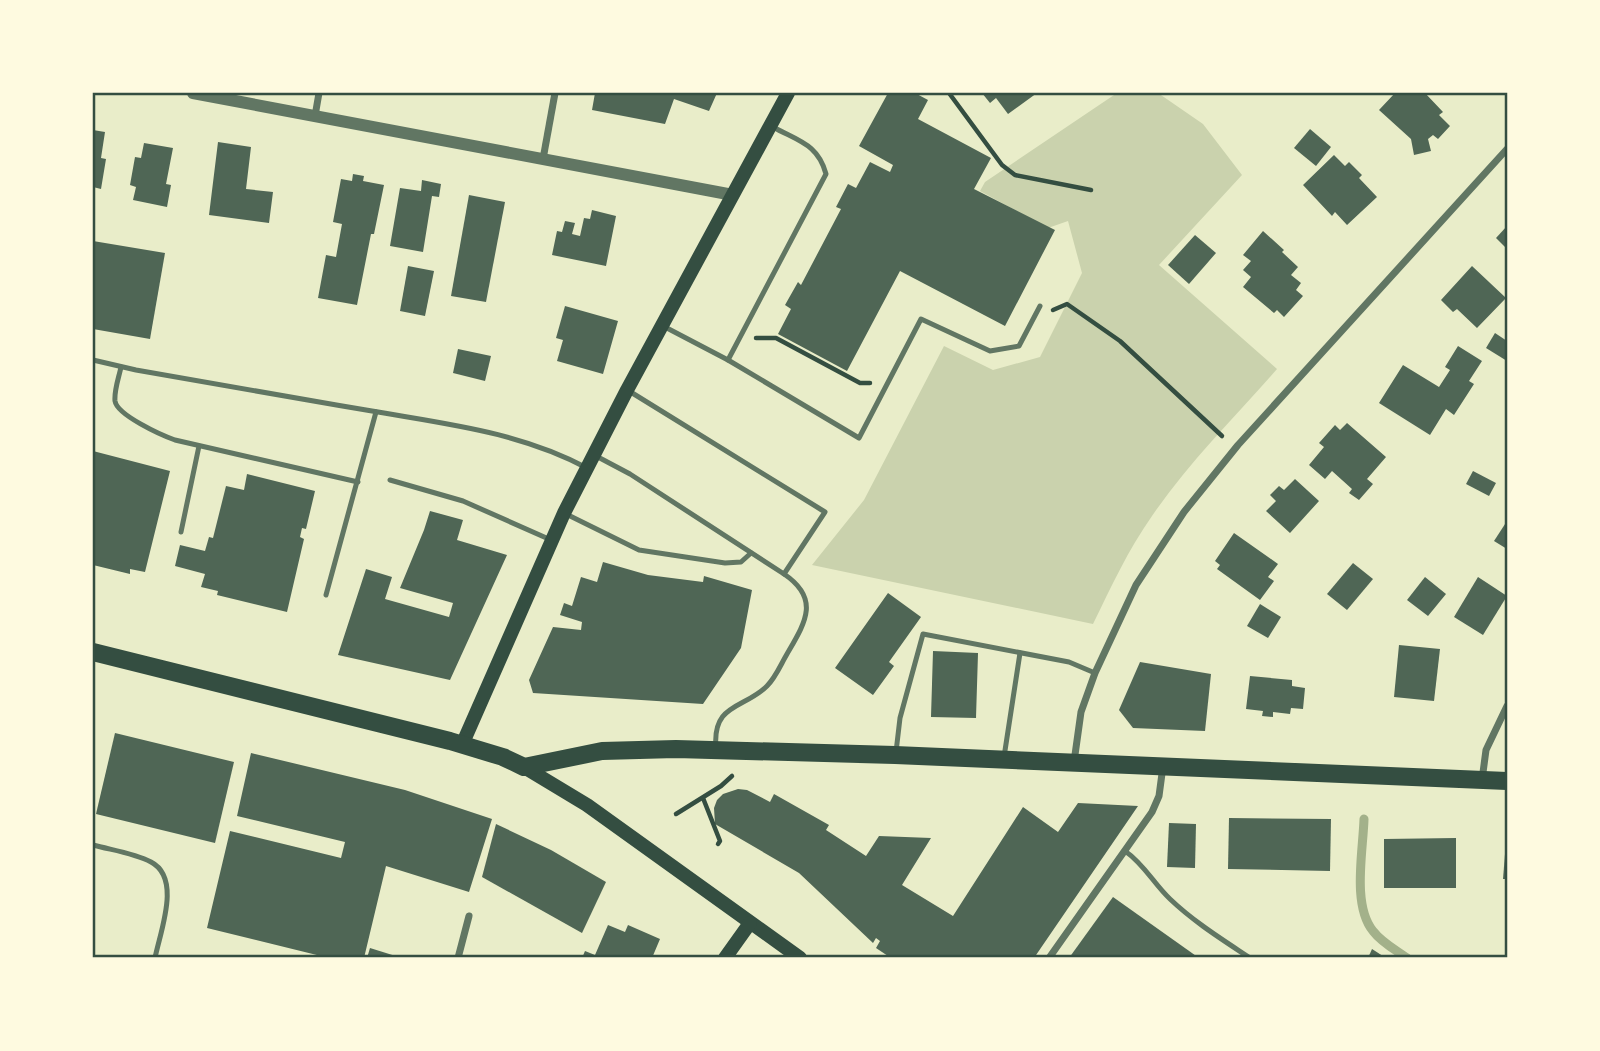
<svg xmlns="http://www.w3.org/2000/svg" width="1600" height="1051" font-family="'Noto Sans',sans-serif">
<rect width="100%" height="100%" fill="#e9edc9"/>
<path fill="#cad2ad" d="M 1117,93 L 1158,93 L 1203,124 L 1242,175 L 1159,265 L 1277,369 C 1235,417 1188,463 1152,516 C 1128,550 1111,587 1093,624 L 812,565 L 864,500 L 944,346 L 993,370 L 1040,357 L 1082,273 L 1068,221 L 1048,228 L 980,191 L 985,182 Z"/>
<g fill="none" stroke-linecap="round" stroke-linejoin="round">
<path stroke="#a3b18a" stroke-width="9" d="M 1364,819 C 1363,852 1352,905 1373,931 C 1382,943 1396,950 1407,958"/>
</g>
<g fill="#4f6655">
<polygon points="595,93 717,93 709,111 674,99 665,124 592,110"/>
<polygon points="888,93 915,93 928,100 918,119 991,158 974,189 1055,230 1005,326 900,271 847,371 778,334 791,309 785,305 798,282 801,285 841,209 836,207 848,184 856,188 870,162 890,172 893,165 859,146"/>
<polygon points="982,93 1037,93 1008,114 996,98 990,103"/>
<polygon points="1395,93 1425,93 1443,112 1439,115 1450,126 1438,139 1433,135 1428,139 1431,151 1414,155 1411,139 1379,110"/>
<polygon points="1310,129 1331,147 1316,166 1294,148"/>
<polygon points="93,130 105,132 101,158 106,159 101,189 93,187"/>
<polygon points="218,142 251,147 246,189 273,192 269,223 209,215"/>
<polygon points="144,143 173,148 166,184 171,185 167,207 133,200 136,187 130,185 135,157 141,158"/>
<polygon points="1334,155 1345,166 1349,162 1362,175 1359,178 1377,197 1347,225 1335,212 1332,216 1303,185"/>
<polygon points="353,174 364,176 363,181 384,185 374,234 371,234 357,305 318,298 326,255 336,257 342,224 333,222 341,179 352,181"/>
<polygon points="422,180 441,184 439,197 432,196 423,252 390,246 400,188 421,191"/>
<polygon points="469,195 505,202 486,302 451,296"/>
<polygon points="592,210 616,216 606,266 552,255 557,231 562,232 565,221 575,223 572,234 580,236 584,218 590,219"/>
<polygon points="1507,226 1507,249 1496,238"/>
<polygon points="1263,231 1284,250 1282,252 1298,267 1291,275 1301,283 1296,290 1303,296 1284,317 1277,310 1274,313 1243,287 1251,277 1243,270 1251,261 1243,255"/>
<polygon points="1195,235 1216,253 1189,284 1168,265"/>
<polygon points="93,241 165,253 150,339 93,329"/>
<polygon points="408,266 434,271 425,316 400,311"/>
<polygon points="1472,266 1506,298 1477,328 1457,309 1453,312 1441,300"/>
<polygon points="565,306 618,321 603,374 557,361 563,340 556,338"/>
<polygon points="1495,333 1507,341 1507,361 1486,348"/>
<polygon points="1458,346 1482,361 1469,381 1474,384 1454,415 1446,409 1430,435 1379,403 1403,365 1439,387 1450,370 1445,367"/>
<polygon points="458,349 491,356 485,381 453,373"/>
<polygon points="1347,423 1386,457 1367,479 1373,484 1359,500 1349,493 1352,489 1332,471 1325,479 1309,465 1324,447 1319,443 1335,425 1340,430"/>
<polygon points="93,451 170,471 145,572 130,569 130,574 93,565"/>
<polygon points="1473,471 1496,483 1489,496 1466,484"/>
<polygon points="247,474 315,491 306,529 302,528 300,537 304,539 287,612 217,595 218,591 201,587 205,574 175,566 180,545 205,551 209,537 213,538 226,486 244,490"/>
<polygon points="1295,479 1319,501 1290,533 1266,511 1276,501 1270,495 1279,486 1284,490"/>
<polygon points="430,511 463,520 457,540 507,555 450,680 338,655 366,569 392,577 385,599 449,617 453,603 400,588 424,530"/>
<polygon points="1507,521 1507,549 1494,541"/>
<polygon points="1234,533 1278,564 1268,577 1274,581 1260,600 1217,569 1220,565 1215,561"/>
<polygon points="603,562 648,575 703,582 704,576 752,590 741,648 703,704 533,693 529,680 553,627 581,630 582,622 560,615 564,603 572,606 581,577 597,582"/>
<polygon points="1353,563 1373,579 1347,610 1327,594"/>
<polygon points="1425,577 1446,594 1428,616 1407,600"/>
<polygon points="1478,577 1507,596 1483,635 1454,617"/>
<polygon points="888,593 921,617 889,662 894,666 873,695 835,668"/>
<polygon points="1260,604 1281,617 1268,638 1247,626"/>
<polygon points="1399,645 1440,649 1434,701 1394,697"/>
<polygon points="933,651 978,653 976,718 931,717"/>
<polygon points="1140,662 1211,674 1205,731 1133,728 1119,710"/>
<polygon points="1250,676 1292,680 1292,686 1305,688 1303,709 1291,708 1290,714 1273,712 1273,717 1262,716 1263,711 1246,709"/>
<polygon points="115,733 234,762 215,843 96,814"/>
<polygon points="251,753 405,790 492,819 469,892 386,866 364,958 329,958 207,928 230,831 341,858 345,842 237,816"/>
<polygon points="738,789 747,790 770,802 774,794 829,825 826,830 866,856 879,836 931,838 902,885 953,916 1023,807 1058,832 1078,803 1138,806 1034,958 891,958 876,948 880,941 876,938 873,943 799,873 715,824 714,808 717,800 723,794"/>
<polygon points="1229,818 1331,819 1330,871 1228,869"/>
<polygon points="1169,823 1196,824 1195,868 1167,867"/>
<polygon points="496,824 551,850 606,882 582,933 482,877"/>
<polygon points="1456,838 1456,888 1384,888 1384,839"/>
<polygon points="1505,854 1507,854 1507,879 1503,879"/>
<polygon points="1113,897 1199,958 1069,958"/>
<polygon points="608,925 625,932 628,925 660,939 652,958 582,958 585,951 595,955"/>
<polygon points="370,948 402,958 367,958"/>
<polygon points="1372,949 1386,958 1368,958"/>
</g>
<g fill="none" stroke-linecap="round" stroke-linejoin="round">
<g stroke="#344e41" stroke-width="4.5">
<polyline points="949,93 1002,165 1015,175 1091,190"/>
<polyline points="1053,310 1067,304 1120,341 1222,436"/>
<polyline points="756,338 776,338 860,383 870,383"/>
<polyline points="703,798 720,841 718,844"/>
<polyline points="676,814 721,786 732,776"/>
</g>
<g stroke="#617663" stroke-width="5">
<path d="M 663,326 L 728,360 L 826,174 C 818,144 798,141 773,127"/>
<path d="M 93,360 L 136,370 C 214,384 293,398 372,411 C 446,424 520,432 587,468"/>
<polyline points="728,360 859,438 921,319 990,351 1019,346 1040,306"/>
<path d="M 121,367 C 119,377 114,390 115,401 C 117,415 161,435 175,440 L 358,482"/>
<polyline points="629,391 825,512 784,574"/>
<path d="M 596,456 L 630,474 L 784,574 C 821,599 805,623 787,654 C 781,664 776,677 767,686 C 744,709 712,703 716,748"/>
<polyline points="390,480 463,501 551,540"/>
<polyline points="564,513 639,550 725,563 741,562 751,553"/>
<polyline points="181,532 199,446"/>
<polyline points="326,595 376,412"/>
<polyline points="896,752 900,718 923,634 1069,662 1095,673"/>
<polyline points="1004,757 1020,653"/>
<path d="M 93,845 C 111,850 134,853 151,862 C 182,878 160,932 155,958"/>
<path d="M 1125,851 C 1144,864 1154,884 1170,899 C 1194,922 1223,940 1250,958"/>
</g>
<g stroke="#617663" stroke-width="7">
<polyline points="315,116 319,93"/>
<polyline points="543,159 555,93"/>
<polyline points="1074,762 1081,712 1095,673 1136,585 1184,512 1238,445 1507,149"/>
<polyline points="1482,780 1486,750 1507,706"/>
<polyline points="458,958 469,916"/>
<polyline points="1049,958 1152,812 1159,796 1163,766"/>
</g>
<polyline stroke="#617663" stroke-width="12" points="193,93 733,195"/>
<g stroke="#344e41" stroke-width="14">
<polyline points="462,745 564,513 627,390 788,93"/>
<polyline points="524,767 587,805 800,958"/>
<polyline points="725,958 750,923"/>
</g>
<polyline stroke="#344e41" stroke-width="18" points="93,652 450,741 503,757 524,767 602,751 676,749 895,755 1507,781"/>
</g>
<rect width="1600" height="1051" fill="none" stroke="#fefae0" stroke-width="189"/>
<rect x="94" y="94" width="1412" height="862" fill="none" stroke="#344e41" stroke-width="2.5"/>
</svg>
